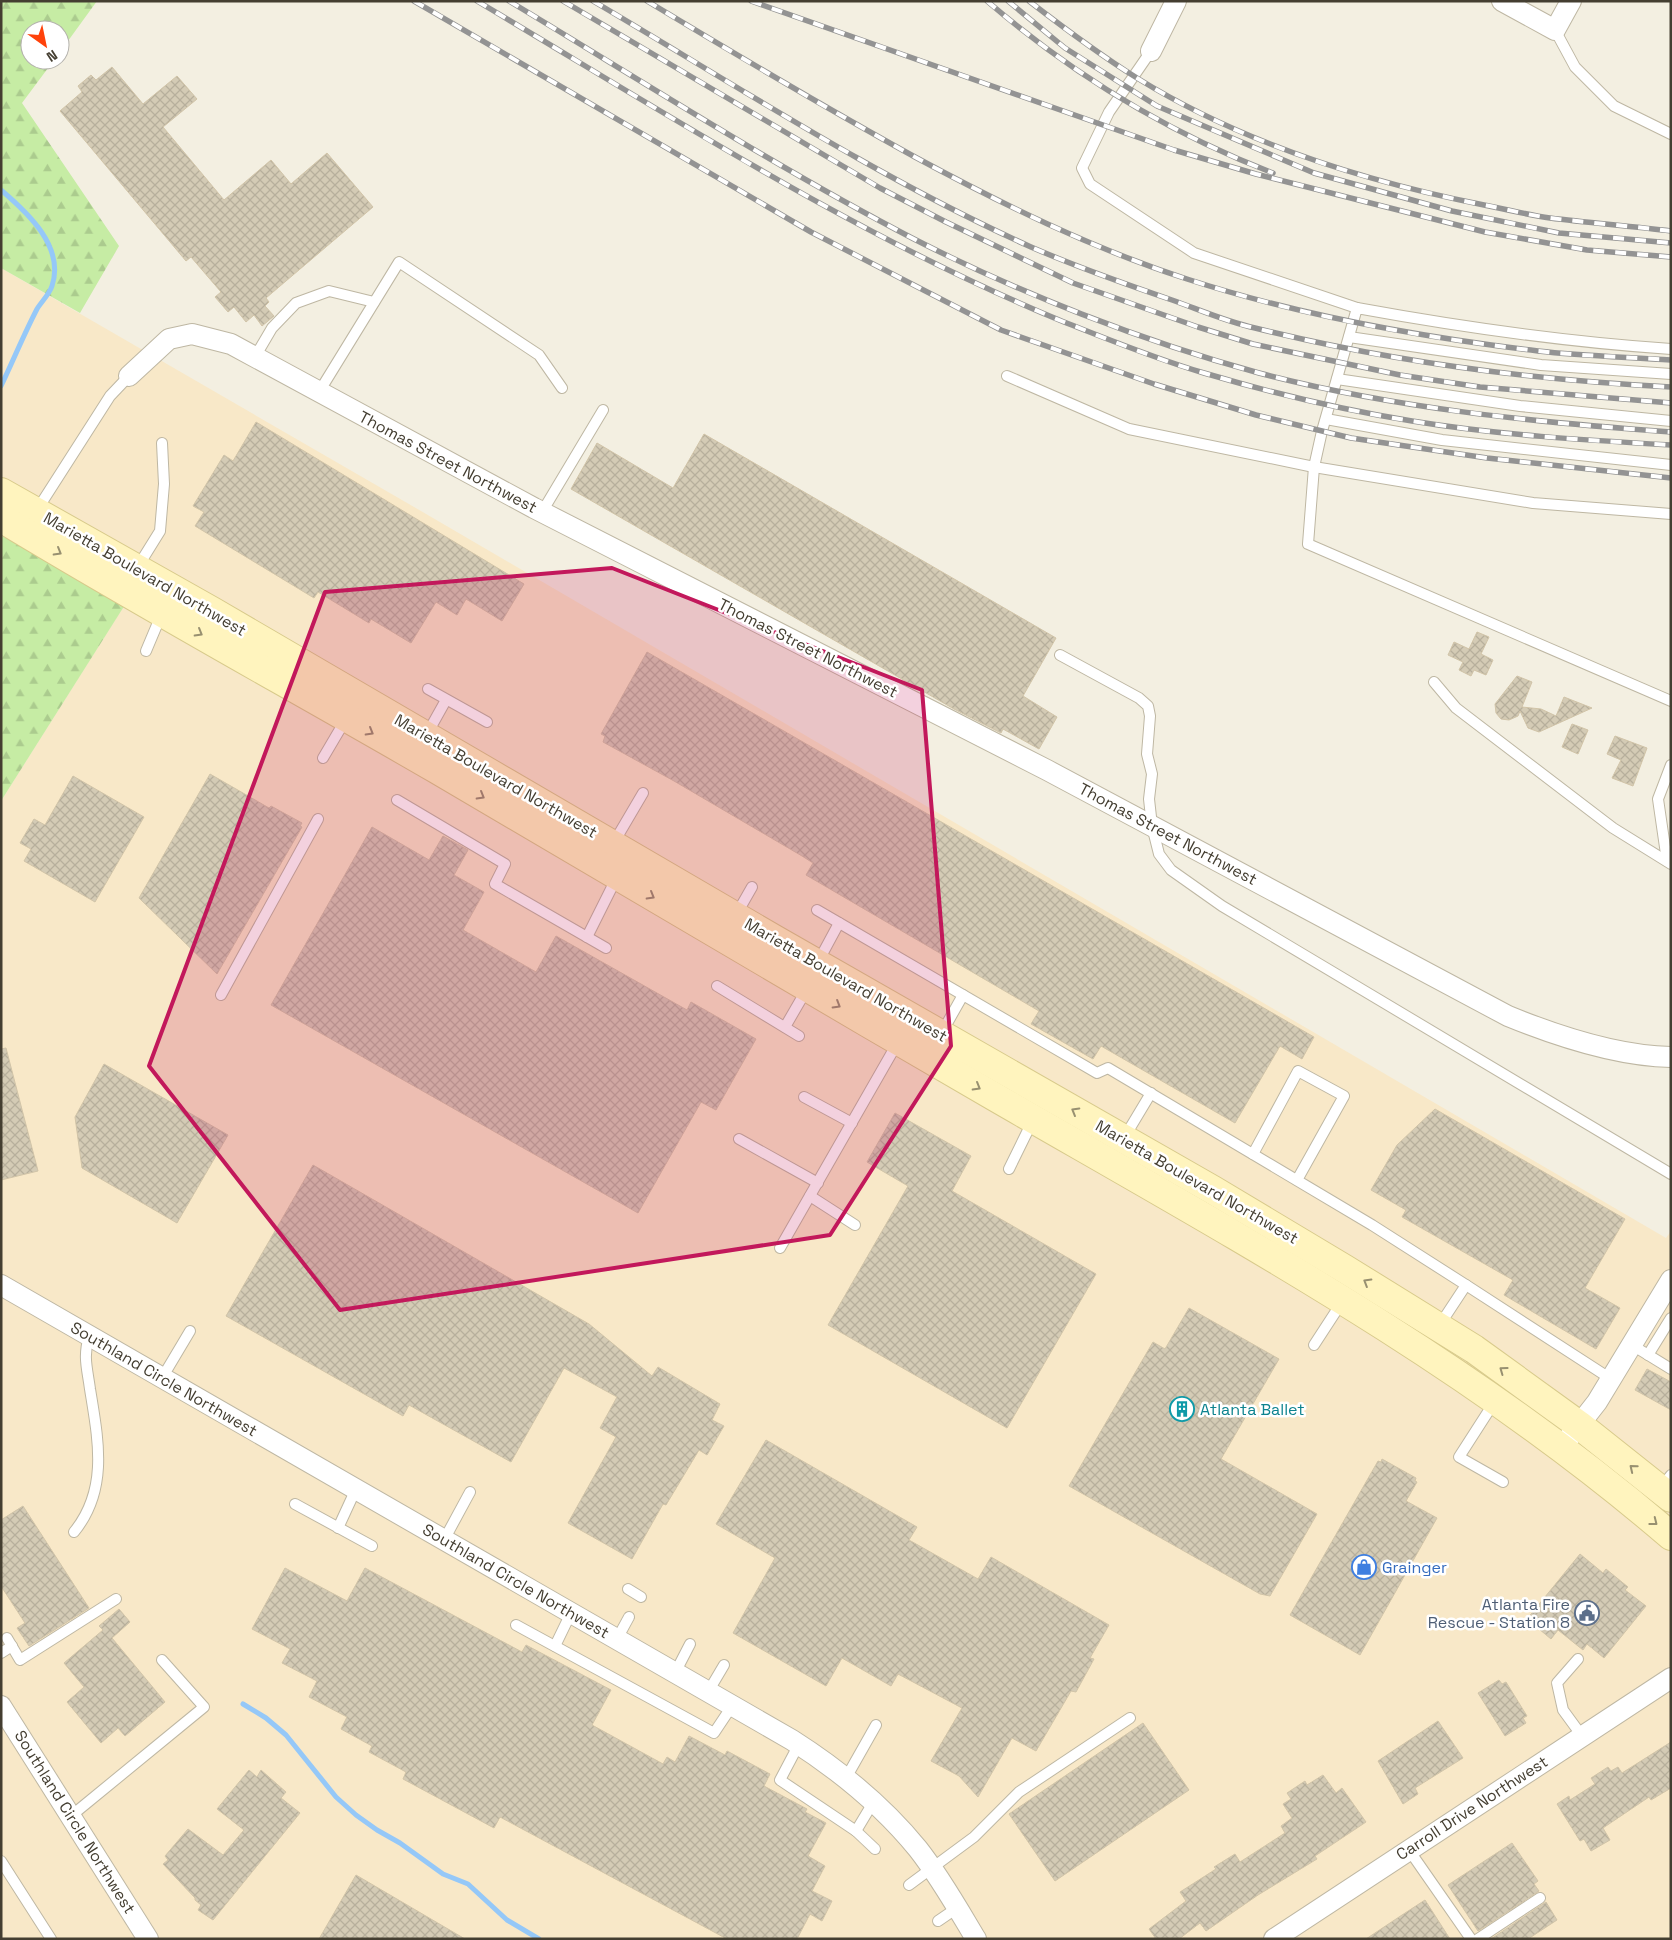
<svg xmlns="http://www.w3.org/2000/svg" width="1672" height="1940" font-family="'Space Grotesk',sans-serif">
<defs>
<pattern id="forest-firs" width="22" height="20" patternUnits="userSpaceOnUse" patternTransform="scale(1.25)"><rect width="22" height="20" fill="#c6eca4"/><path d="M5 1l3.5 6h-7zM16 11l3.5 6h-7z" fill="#abcb8e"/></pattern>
<pattern id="building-cross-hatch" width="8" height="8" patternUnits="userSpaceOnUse" patternTransform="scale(1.25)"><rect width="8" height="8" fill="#d4cbb5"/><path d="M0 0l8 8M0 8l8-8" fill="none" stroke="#b7af9c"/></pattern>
</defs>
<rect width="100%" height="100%" fill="#f3efe1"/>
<polygon fill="#f8e8c8" points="1,268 421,511 1666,1238 1671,1231 1671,1939 1,1939 1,801 134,590 1,536"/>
<g fill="url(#forest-firs)">
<polygon points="1,1 97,1 60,52 60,30 30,30 30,60 54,60 22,103 119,246 80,313 1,268"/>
<polygon points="1,536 135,589 1,801"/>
</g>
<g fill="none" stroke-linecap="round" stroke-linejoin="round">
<g stroke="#95c8f8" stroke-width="5">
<path d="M 1,190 C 28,213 65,247 52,286 C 49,295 41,302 37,309 C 24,334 13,361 1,386"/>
<polyline points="243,1704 266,1718 286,1735 336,1797 356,1815 377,1830 400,1843 443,1874 468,1884 507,1920 539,1939"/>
</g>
</g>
<g fill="url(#building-cross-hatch)" stroke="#d1c4a8">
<polygon points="112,67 143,104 177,76 197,99 163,127 224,200 271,160 291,184 327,153 373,207 266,298 269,302 265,306 274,316 262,326 254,315 246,322 234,307 228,312 215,297 221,292 191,257 186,261 60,111 82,92 78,86 91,75 96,80"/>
<polygon points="256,422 524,584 502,621 466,599 457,615 436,602 411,643 371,619 369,623 318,592 314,598 195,526 204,512 193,506 224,455 233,461"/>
<polygon points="704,434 1056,638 1023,696 1057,717 1039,749 1003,729 1001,733 954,709 571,489 597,443 673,488"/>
<polygon points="1477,632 1489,637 1481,654 1493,660 1486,675 1474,670 1471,676 1459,670 1463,662 1448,655 1454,642 1469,649"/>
<polygon points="647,652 1314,1037 1302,1059 1280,1046 1235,1123 1101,1046 1093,1059 1031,1024 1039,1011 806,875 813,863 802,856 674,781 603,742 605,736 601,734"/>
<polygon points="1517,676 1532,682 1522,707 1541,709 1556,716 1564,697 1592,708 1539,732 1528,728 1520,711 1518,716 1509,720 1501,719 1496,713 1495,704"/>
<polygon points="1572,724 1588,730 1578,754 1562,747"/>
<polygon points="1615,736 1647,748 1633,786 1612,778 1621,760 1607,754"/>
<polygon points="210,774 269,808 271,806 302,823 300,826 302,827 217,974 139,898"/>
<polygon points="73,776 144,817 95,902 24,861 31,849 20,843 34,819 45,825"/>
<polygon points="372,827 429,860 443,836 468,850 454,875 484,892 463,930 536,972 556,936 687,1010 691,1002 756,1039 716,1110 701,1102 638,1213 271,1005"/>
<polygon points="6,1048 38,1171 1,1180 1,1049"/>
<polygon points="104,1064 228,1135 177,1223 82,1168 75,1117"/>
<polygon points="1435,1109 1625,1219 1585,1288 1620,1308 1596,1349 1504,1295 1513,1280 1402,1217 1406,1210 1371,1190 1397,1145"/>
<polygon points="895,1113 971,1156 952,1191 1096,1274 1007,1428 828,1325 908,1186 867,1162"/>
<polygon points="313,1165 589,1324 652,1376 658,1367 720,1404 712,1420 724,1426 707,1455 699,1450 666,1505 663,1504 632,1559 568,1523 616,1437 600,1428 617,1397 564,1368 511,1462 409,1405 403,1416 226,1316"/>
<polygon points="1189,1308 1279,1359 1221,1459 1317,1514 1270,1596 1260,1594 1069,1486 1153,1342 1165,1349"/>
<polygon points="1647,1369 1671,1382 1671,1410 1635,1390"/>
<polygon points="766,1440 917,1527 909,1540 978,1579 991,1557 1109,1625 1090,1658 1094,1659 1076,1692 1071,1691 1036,1751 1012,1738 978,1797 959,1776 931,1761 962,1708 898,1674 891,1686 842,1658 826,1686 733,1633 775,1558 716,1524"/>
<polygon points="1382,1459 1416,1478 1415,1481 1417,1482 1406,1501 1437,1518 1360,1655 1290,1615 1378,1461 1381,1462"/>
<polygon points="23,1506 89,1608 29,1646 17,1628 25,1623 1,1586 1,1520"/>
<polygon points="1580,1554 1603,1573 1606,1569 1628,1587 1625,1590 1646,1606 1604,1658 1587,1644 1583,1650 1558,1630 1551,1639 1527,1619"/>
<polygon points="285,1568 347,1601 365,1568 522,1652 526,1645 611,1690 592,1725 663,1764 667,1757 675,1762 689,1736 725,1755 727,1751 770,1774 764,1786 807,1809 805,1812 826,1823 808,1856 825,1866 812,1891 832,1901 822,1921 810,1914 797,1939 727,1939 500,1817 494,1828 403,1779 406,1772 369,1752 372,1746 341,1729 347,1717 309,1697 317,1681 282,1663 290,1649 252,1629"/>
<polygon points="119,1609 130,1622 112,1638 165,1702 125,1736 118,1728 101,1743 67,1702 84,1687 64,1663 103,1630 99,1626"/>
<polygon points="1499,1680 1502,1684 1506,1682 1527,1716 1523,1718 1526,1723 1505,1736 1478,1693"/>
<polygon points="1438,1721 1463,1758 1415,1788 1418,1794 1403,1804 1378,1761"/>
<polygon points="1143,1723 1189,1790 1055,1881 1009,1814"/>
<polygon points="1671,1742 1671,1788 1651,1800 1649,1797 1603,1828 1610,1840 1591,1851 1584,1839 1580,1841 1557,1804 1569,1796 1570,1800 1595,1784 1591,1778 1608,1767 1611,1771 1618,1767 1622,1773"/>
<polygon points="249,1770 257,1777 261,1770 286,1792 281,1798 300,1813 213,1920 198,1910 201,1905 195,1900 195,1898 163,1864 168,1860 165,1856 188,1829 223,1855 244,1830 217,1809"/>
<polygon points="1323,1775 1336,1793 1342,1788 1366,1822 1315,1856 1317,1859 1258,1895 1206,1931 1200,1923 1179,1939 1156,1939 1149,1929 1186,1901 1180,1892 1216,1869 1214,1867 1235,1854 1240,1862 1285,1833 1281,1826 1292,1818 1283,1804 1291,1799 1287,1793 1305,1781 1307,1785"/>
<polygon points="1512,1843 1538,1881 1534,1884 1539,1891 1478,1931 1448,1885"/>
<polygon points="356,1875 465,1939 319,1939"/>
<polygon points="1425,1900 1450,1939 1366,1939 1399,1917"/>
<polygon points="1546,1902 1557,1920 1528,1939 1491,1939"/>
</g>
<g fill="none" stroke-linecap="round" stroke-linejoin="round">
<defs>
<g id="service">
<polyline points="1555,30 1575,67 1614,106 1671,134"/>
<polyline points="1151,51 1109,112 1082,168 1090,184 1194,253 1357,308"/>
<polyline points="1349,337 1541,365 1671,374"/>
<path d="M 1671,349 C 1565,342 1461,327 1357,308 L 1322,431 L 1314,467 L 1308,544 L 1671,701"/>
<polyline points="255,357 272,328 296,303 329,291 374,302"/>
<polyline points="1007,376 1129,429 1314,467 1533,503 1671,514"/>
<polyline points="1337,379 1520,406 1671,421"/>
<polyline points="319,392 399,262 539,355 562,388"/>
<polyline points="1326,419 1442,440 1671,465"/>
<polyline points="37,510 110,396 129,376"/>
<polyline points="542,512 603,410"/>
<polyline points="137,568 160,531 164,484 162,443"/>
<polyline points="146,651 162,613"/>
<polyline points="1060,655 1139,698 1148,706 1150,716 1147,754 1152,774 1149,799 1152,826 1159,854 1171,870 1222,906 1671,1174"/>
<polyline points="1434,682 1456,708 1613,828 1671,864"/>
<polyline points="428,689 487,722"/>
<polyline points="427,734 446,700"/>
<polyline points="323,758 346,719"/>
<polyline points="397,800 505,864 495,884 606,948"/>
<polyline points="613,844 643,793"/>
<polyline points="1667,861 1658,799 1671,765"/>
<polyline points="817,910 1097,1073 1108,1068 1372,1225 1466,1285 1439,1326"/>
<polyline points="736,915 752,887"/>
<polyline points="587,937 617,877"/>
<polyline points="818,962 839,923"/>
<polyline points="717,986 799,1036"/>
<polyline points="221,995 318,819"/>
<polyline points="785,1027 807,989"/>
<polyline points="941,1034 963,995"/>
<polyline points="804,1097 852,1123"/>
<polyline points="1124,1138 1151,1093"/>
<polyline points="739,1139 818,1183"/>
<polyline points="1253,1154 1298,1071 1344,1096 1297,1180"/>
<polyline points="1009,1169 1033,1120"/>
<polyline points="810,1196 855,1225"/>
<polyline points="780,1248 898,1042"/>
<polyline points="1466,1285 1611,1379"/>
<polyline points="1314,1345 1342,1302"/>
<polyline points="1632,1345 1671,1369"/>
<polyline points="1648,1355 1671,1318"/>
<polyline points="162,1378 190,1331"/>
<polyline points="1495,1401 1459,1457 1503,1482"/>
<polyline points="1660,1489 1671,1475"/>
<polyline points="295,1504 372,1546"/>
<polyline points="338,1528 356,1489"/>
<path d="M 74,1532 C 109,1489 98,1439 90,1389 C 87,1367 83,1357 89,1336"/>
<polyline points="444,1540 470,1492"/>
<polyline points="628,1589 641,1597"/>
<polyline points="516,1625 714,1733 732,1706"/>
<polyline points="7,1638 20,1660 116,1599"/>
<polyline points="617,1639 629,1617"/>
<polyline points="555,1646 571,1613"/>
<polyline points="1,1653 12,1646"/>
<polyline points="1578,1659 1557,1683 1563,1710 1582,1736"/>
<polyline points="675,1673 690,1644"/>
<polyline points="708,1692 724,1665"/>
<polyline points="799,1744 780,1780 856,1831 874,1801"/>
<polyline points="846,1778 876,1725"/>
<polyline points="71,1816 204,1707 162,1660"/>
<polyline points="856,1831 875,1849"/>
<polyline points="1409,1850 1471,1939"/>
<polyline points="1,1861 51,1939"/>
<polyline points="909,1885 974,1837 1019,1792 1130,1718"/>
<polyline points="938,1921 957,1908"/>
<polyline points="1478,1939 1540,1898"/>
</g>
<g id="minor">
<polyline points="1502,1 1555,30 1571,1"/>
<polyline points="1151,51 1176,1"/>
<path d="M 129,376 L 169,339 L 192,334 L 231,344 L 534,508 L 1047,770 L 1508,1016 C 1557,1036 1618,1056 1671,1057"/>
<path d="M 1,1285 L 792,1740 C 839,1770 883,1806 918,1849 C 940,1877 958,1909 976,1939"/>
<polyline points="1561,1448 1597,1402 1671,1280"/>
<polyline points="1,1706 148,1939"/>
<polyline points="1274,1939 1671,1678"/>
</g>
<g id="secondary">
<polyline points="1,492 212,611 776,940 1213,1190 1345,1269 1474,1349 1579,1425 1671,1498"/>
<path d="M 1,518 C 144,605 291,685 436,769 C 623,878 808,989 995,1097 C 1227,1231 1467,1360 1671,1536"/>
</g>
</defs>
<use href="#service" stroke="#beb7a3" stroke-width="12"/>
<use href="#minor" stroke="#beb7a3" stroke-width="22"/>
<use href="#secondary" stroke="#d8ca8b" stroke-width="30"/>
<use href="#service" stroke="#fff" stroke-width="10"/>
<use href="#minor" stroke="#fff" stroke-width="20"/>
<use href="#secondary" stroke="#fff4be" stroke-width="28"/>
<defs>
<g id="rail">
<polyline points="414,1 811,232 1001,330 1154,384 1256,415 1351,438 1487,458 1671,478"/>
<path d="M 477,1 C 669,115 857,237 1064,322 C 1110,340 1156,359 1204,373 C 1272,393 1342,410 1412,421 C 1498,435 1584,440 1671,445"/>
<path d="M 509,1 C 642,81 774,166 912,238 C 1019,293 1142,341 1259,373 C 1393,408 1532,422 1671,432"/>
<polyline points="563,1 880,188 946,222 1073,283 1198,327 1253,344 1400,375 1480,387 1671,403"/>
<path d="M 593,1 C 737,86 878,178 1031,247 C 1077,267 1125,284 1172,300 C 1200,310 1227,322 1255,328 C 1392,362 1531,380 1671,387"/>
<path d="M 647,1 C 735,54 824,107 915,157 C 1002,204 1091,248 1187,279 C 1301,316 1419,337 1538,351 C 1582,356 1627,357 1671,360"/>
<polyline points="751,1 1174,150 1256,174 1485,232 1587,250 1671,257"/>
<path d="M 987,1 C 1072,74 1169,133 1273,173"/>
<polyline points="1008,1 1065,48 1157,106 1314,173 1452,211 1559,233 1671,243"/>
<path d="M 1029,1 C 1064,28 1100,55 1137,78 C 1242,143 1363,181 1484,205 C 1506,209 1528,215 1550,218 C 1590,223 1631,226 1671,231"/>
</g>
</defs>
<use href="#rail" stroke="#939393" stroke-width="5.5"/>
<use href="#rail" stroke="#fff" stroke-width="4" stroke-dasharray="11" stroke-linecap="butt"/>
</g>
<defs><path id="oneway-chevron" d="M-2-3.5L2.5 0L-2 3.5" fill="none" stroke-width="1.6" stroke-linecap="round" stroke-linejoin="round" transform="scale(1.25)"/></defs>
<g stroke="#989070">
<use href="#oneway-chevron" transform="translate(58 552) rotate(30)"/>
<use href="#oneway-chevron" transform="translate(199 633) rotate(30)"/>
<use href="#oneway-chevron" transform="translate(370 732) rotate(30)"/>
<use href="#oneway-chevron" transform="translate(481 796) rotate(30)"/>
<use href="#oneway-chevron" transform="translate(651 896) rotate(30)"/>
<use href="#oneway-chevron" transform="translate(837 1005) rotate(31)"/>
<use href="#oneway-chevron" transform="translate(977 1087) rotate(30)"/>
<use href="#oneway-chevron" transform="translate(1075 1111) rotate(-150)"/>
<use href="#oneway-chevron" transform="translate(1367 1282) rotate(-149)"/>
<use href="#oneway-chevron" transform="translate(1503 1370) rotate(-144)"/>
<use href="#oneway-chevron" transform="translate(1633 1468) rotate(-141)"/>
<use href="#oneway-chevron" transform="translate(1654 1522) rotate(38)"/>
</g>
<path fill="#c2185b" fill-opacity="0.2" stroke="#c2185b" stroke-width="4" stroke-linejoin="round" d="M 612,568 L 922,690 L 951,1046 L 830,1235 L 340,1310 L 149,1066 L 325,592 Z"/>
<defs>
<symbol id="building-ring" viewBox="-11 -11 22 22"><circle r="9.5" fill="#fff" stroke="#0f9aa8" stroke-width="1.5"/><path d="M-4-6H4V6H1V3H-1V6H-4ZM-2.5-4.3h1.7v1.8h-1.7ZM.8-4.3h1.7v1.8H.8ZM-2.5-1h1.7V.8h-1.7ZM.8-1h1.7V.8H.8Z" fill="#0f9aa8"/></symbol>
<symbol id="shop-ring" viewBox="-11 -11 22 22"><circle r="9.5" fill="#fff" stroke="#3f7fe0" stroke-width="1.5"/><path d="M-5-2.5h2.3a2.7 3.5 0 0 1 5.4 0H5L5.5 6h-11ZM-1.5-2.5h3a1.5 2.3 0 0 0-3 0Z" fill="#3f7fe0"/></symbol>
<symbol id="civic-ring" viewBox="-11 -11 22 22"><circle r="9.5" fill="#fff" stroke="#5c6f8a" stroke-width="1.5"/><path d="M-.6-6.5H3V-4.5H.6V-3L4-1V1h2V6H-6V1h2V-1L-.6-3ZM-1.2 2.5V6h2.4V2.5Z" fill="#5c6f8a"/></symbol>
</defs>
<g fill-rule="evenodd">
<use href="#building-ring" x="1168" y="1395" width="28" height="28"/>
<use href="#shop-ring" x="1350" y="1553" width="28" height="28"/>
<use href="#civic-ring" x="1573" y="1599" width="28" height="28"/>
</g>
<g text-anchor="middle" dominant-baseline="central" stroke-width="5" stroke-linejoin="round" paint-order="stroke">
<g font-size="16" fill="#443e31" stroke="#fff">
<text transform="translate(448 462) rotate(28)">Thomas Street Northwest</text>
<text transform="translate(145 574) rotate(30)">Marietta Boulevard Northwest</text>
<text transform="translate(808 648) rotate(27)">Thomas Street Northwest</text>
<text transform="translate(496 776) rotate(30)">Marietta Boulevard Northwest</text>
<text transform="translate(1168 834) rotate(28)">Thomas Street Northwest</text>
<text transform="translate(846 980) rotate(30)">Marietta Boulevard Northwest</text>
<text transform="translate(1197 1182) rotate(30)">Marietta Boulevard Northwest</text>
<text transform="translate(164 1379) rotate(30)">Southland Circle Northwest</text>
<text transform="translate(516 1581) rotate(30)">Southland Circle Northwest</text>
<text transform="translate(1472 1808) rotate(-33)">Carroll Drive Northwest</text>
<text transform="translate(75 1822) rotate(58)">Southland Circle Northwest</text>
</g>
<g font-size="16" fill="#0d838f" stroke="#fff" text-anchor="start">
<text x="1200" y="1409">Atlanta Ballet</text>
</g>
<g font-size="16" fill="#366cbe" stroke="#fff" text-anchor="start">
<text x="1382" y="1567">Grainger</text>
</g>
<g font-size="16" fill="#4e5e75" stroke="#fff" text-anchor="end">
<text x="1570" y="1604">Atlanta Fire<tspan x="1570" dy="18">Rescue - Station 8</tspan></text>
</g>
</g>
<rect width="1672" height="1940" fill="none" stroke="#443e31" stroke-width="5"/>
<g transform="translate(45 45) rotate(147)"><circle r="24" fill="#ffffff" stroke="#b4b2ad"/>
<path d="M0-4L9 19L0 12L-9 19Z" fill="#ff420b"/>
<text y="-8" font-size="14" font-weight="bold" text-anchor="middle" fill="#443e31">N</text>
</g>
</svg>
